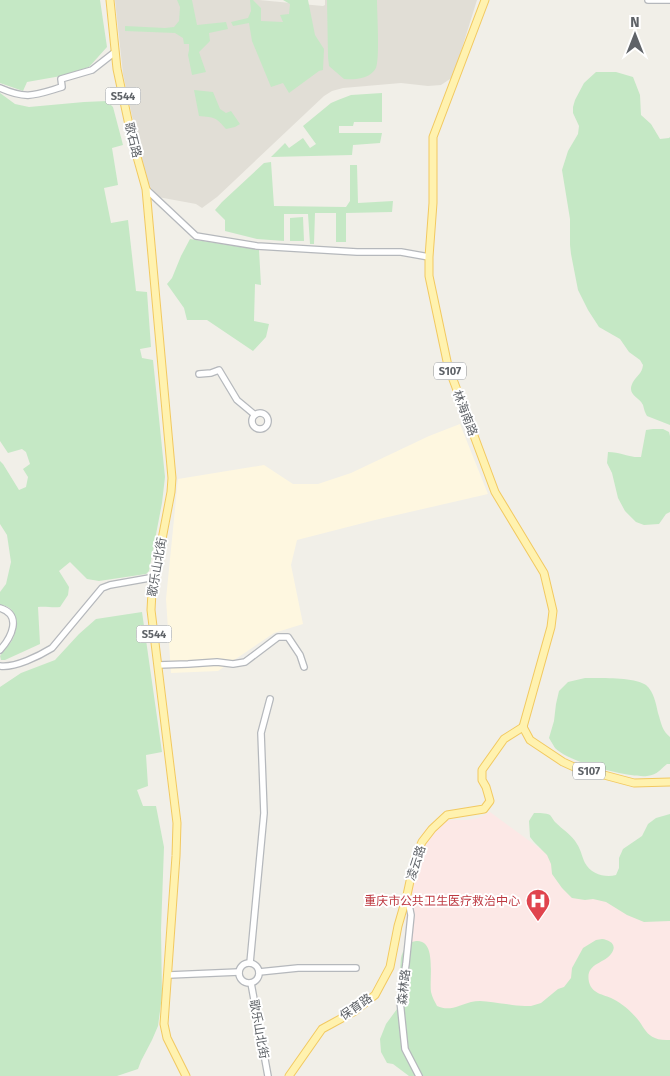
<svg xmlns="http://www.w3.org/2000/svg" width="670" height="1076" font-family="'Fira Sans','Noto Sans SC',sans-serif">
<rect width="100%" height="100%" fill="#f1efe8"/>
<polygon fill="#fef7e0" points="460,424 488,494 375,520 297,540 291,565 303,624 274,633 218,671 171,673 166,599 178,479 264,465 293,484 318,484 351,473 429,436"/>
<polygon fill="#e1ded6" points="115,0 259,0 323,6 325,5 325,0 477,0 453,77 441,85 428,86 401,83 343,88 332,91 324,96 217,197 202,208 196,204 158,197 146,181 123,74"/>
<polygon fill="#fce8e6" points="490,812 557,861 670,913 670,1049 405,1012 407,879 414,849 426,828 450,820 468,820 478,818"/>
<g fill="#c5e8c5">
<polygon points="0,0 100,0 107,47 89,67 61,76 27,82 23,91 0,83"/>
<polygon points="177,0 192,0 197,25 226,22 228,29 209,33 210,41 199,52 206,72 192,75 188,55 189,50 189,44 184,44 183,38 175,33 125,31 125,26 165,28 174,27 179,21 180,7"/>
<polygon points="250,0 253,0 261,8 261,21 283,22 280,15 289,14 290,4 283,0 308,0 315,35 324,49 323,70 319,71 289,93 283,83 271,87 252,41 249,23 233,26 231,22 248,18 251,11"/>
<path d="M 327,0 L 377,0 C 377,14 380,58 376,68 C 370,79 355,80 344,79 L 329,66 L 328,57 Z"/>
<path d="M 596,72 L 616,72 L 633,77 L 640,95 L 641,115 L 651,124 L 660,139 L 669,138 L 670,137 L 670,425 L 647,416 C 645,413 644,409 643,405 C 639,396 626,395 633,382 C 637,375 642,374 643,365 L 640,360 L 629,352 L 620,339 L 599,327 L 588,310 L 578,290 L 571,254 L 570,245 L 570,219 L 562,170 L 568,151 L 578,134 L 579,126 L 573,113 L 573,107 L 575,100 L 584,83 Z"/>
<path d="M 194,90 L 213,92 L 220,109 L 226,113 L 231,111 L 240,124 L 235,127 L 226,129 C 215,116 215,118 199,116 Z"/>
<path d="M 0,93 L 15,104 L 29,107 L 84,102 L 107,101 L 113,107 L 123,145 L 112,148 L 118,185 L 104,188 L 111,223 L 128,220 L 136,291 L 147,292 L 151,347 L 140,349 L 142,358 L 153,360 L 165,477 L 162,503 L 149,571 L 146,574 L 99,581 L 87,579 L 70,562 L 59,571 L 69,587 L 68,595 L 60,607 C 52,608 46,606 38,607 L 40,644 L 5,660 L 1,660 L 0,656 C 4,650 12,643 14,636 C 19,624 16,605 0,605 L 0,592 L 6,584 L 11,562 L 7,535 L 0,524 L 0,461 L 3,464 L 19,490 L 26,487 L 28,477 L 23,469 L 30,464 L 26,452 L 22,449 L 8,453 L 0,441 Z"/>
<polygon points="382,93 382,122 354,122 353,126 339,126 339,133 382,133 380,143 353,145 352,155 271,157 285,143 289,148 303,138 310,148 316,144 303,126 331,103 338,100 351,95"/>
<polygon points="271,162 274,206 346,207 350,201 350,165 357,165 358,203 393,201 392,212 346,213 346,242 336,242 336,213 315,213 314,244 310,244 308,214 284,214 284,241 257,239 225,231 225,220 215,210 222,202 264,163"/>
<polygon points="303,217 304,241 290,241 290,218"/>
<polygon points="190,239 259,250 261,285 255,284 254,321 269,324 266,337 253,351 207,320 187,320 184,308 167,284 172,278 181,256"/>
<path d="M 653,429 L 663,429 L 669,432 L 670,436 L 670,512 L 666,514 L 659,524 L 644,525 L 636,522 L 625,511 L 618,498 L 612,473 L 607,463 L 608,452 C 620,452 630,458 641,457 L 646,430 Z"/>
<polygon points="142,612 162,752 146,755 148,786 137,790 143,806 156,806 164,847 161,930 162,996 158,1026 152,1040 141,1061 138,1069 117,1076 0,1076 0,687 21,673 55,660 79,634 96,619"/>
<path d="M 585,678 C 599,678 635,677 646,685 C 654,692 656,704 658,713 C 661,722 662,731 670,737 L 670,764 L 667,764 C 659,770 659,774 647,776 C 629,778 568,762 555,748 C 553,745 551,741 549,738 L 554,721 L 556,704 L 559,691 L 568,682 Z"/>
<path d="M 534,813 C 539,813 546,813 550,815 C 552,817 553,820 555,822 C 562,829 572,835 577,844 C 581,850 582,857 585,863 C 591,874 605,878 616,875 L 619,868 L 619,858 L 623,849 L 642,836 L 648,824 L 656,818 L 670,814 L 670,921 L 644,922 L 627,915 L 606,902 L 593,899 L 585,900 L 572,898 L 562,888 L 552,874 L 551,864 L 547,855 L 534,842 L 530,837 L 529,821 Z"/>
<path d="M 602,939 C 610,940 618,945 611,954 C 604,964 585,963 589,982 C 592,994 603,994 613,999 C 623,1004 632,1012 639,1021 C 644,1028 647,1035 655,1038 C 659,1040 665,1040 670,1040 L 670,1076 L 409,1076 L 393,1064 L 387,1063 L 381,1052 L 380,1039 L 386,1024 L 397,1009 L 401,958 C 403,950 407,942 416,941 C 437,939 429,978 431,992 C 432,997 435,1002 437,1006 C 450,1012 459,1005 471,1002 C 482,999 494,1003 506,1004 C 512,1005 519,1006 525,1006 L 531,1006 L 541,1003 L 558,989 L 564,987 L 571,978 L 572,968 L 583,948 L 596,940 Z"/>
</g>
<g fill="none" stroke-linecap="round" stroke-linejoin="round">
<defs>
<g id="minor">
<polyline points="648,0 670,0"/>
<path d="M 0,88 C 27,100 35,95 62,87 L 61,79 L 92,70 L 115,52"/>
<polyline points="146,189 196,236 257,246 357,252 401,252 429,257"/>
<polyline points="199,374 211,373 219,370 237,400 255,415"/>
<circle cx="260" cy="421" r="8"/>
<path d="M 0,608 C 23,615 11,638 0,650"/>
<polyline points="158,665 188,664 217,662 233,664 245,662 278,637 288,637 300,655 304,667"/>
<path d="M 0,666 C 15,668 39,656 52,648 L 102,588 L 110,585 L 155,577"/>
<polyline points="407,895 411,915 406,964 400,1001 405,1049 419,1076"/>
<circle cx="249" cy="973" r="10"/>
<polyline points="250,963 264,813 261,733 270,699"/>
<polyline points="259,972 298,968 356,968"/>
<polyline points="169,975 239,972"/>
<polyline points="251,983 268,1076"/>
</g>
<g id="major">
<polyline points="110,0 117,69 132,139 146,189 172,478 171,492 152,592 151,610 177,823 176,856 164,1024 167,1038 186,1076"/>
<polyline points="485,0 433,137 433,203 429,257 429,276 448,366 495,492 544,573 553,611 551,627 523,727"/>
<polyline points="523,727 530,740 563,762 574,767 634,783 670,782"/>
<polyline points="289,1076 322,1029 355,1011 375,995 390,967 398,926 407,895 415,858 422,842 432,829 447,815 484,809 490,801 486,787 482,780 482,770 504,739 523,727"/>
</g>
</defs>
<use href="#minor" stroke="#b5b8bc" stroke-width="8"/>
<use href="#major" stroke="#f2c960" stroke-width="9"/>
<use href="#minor" stroke="#fff" stroke-width="5.5"/>
<use href="#major" stroke="#fff2af" stroke-width="7"/>
</g>
<defs>
<symbol id="hospital-pin" viewBox="-11 -11 22 30"><path d="M0 17L-7.5 6A9.5 9.5 0 1 1 7.5 6Z" fill="#e0444e" stroke="#fff"/><path d="M-5-5h3v3.5h4V-5h3V5h-3V1.5h-4V5h-3Z" fill="#fff"/></symbol>
</defs>
<g fill-rule="evenodd">
<use href="#hospital-pin" x="524" y="887" width="28" height="38"/>
</g>
<g text-anchor="middle" dominant-baseline="central" stroke-width="4" stroke-linejoin="round" paint-order="stroke">
<g fill="#fff" stroke="#8f9295" stroke-width="1">
<rect x="105.5" y="87.5" width="35" height="17" rx="4"/>
<rect x="434" y="362.5" width="32" height="17" rx="4"/>
<rect x="136.5" y="625.5" width="35" height="17" rx="4"/>
<rect x="573" y="762.5" width="32" height="17" rx="4"/>
</g>
<g font-size="11" font-weight="bold" fill="#5f6368">
<text x="123" y="96">S544</text>
<text x="450" y="371">S107</text>
<text x="154" y="634">S544</text>
<text x="589" y="771">S107</text>
</g>
<g font-size="12" fill="#5f6368" stroke="#fff">
<text transform="translate(133 140) rotate(76)">歌石路</text>
<text transform="translate(465 413) rotate(69)">林海南路</text>
<text transform="translate(157 567) rotate(-80)">歌乐山北街</text>
<text transform="translate(416 863) rotate(-72)">凌云路</text>
<text transform="translate(404 987) rotate(-84)">森林路</text>
<text transform="translate(356 1007) rotate(-35)">保育路</text>
<text transform="translate(259 1029) rotate(80)">歌乐山北街</text>
</g>
<g font-size="12" fill="#be3a42" stroke="#fff" text-anchor="end">
<text x="520" y="901">重庆市公共卫生医疗救治中心</text>
</g>
</g>
<g transform="translate(635 35)" stroke="#ffffff" stroke-width="4" paint-order="stroke">
<path d="M0-4L9 19L0 12L-9 19Z" fill="#5f6368"/>
<text y="-8" font-size="14" font-weight="bold" text-anchor="middle" fill="#5f6368">N</text>
</g>
</svg>
